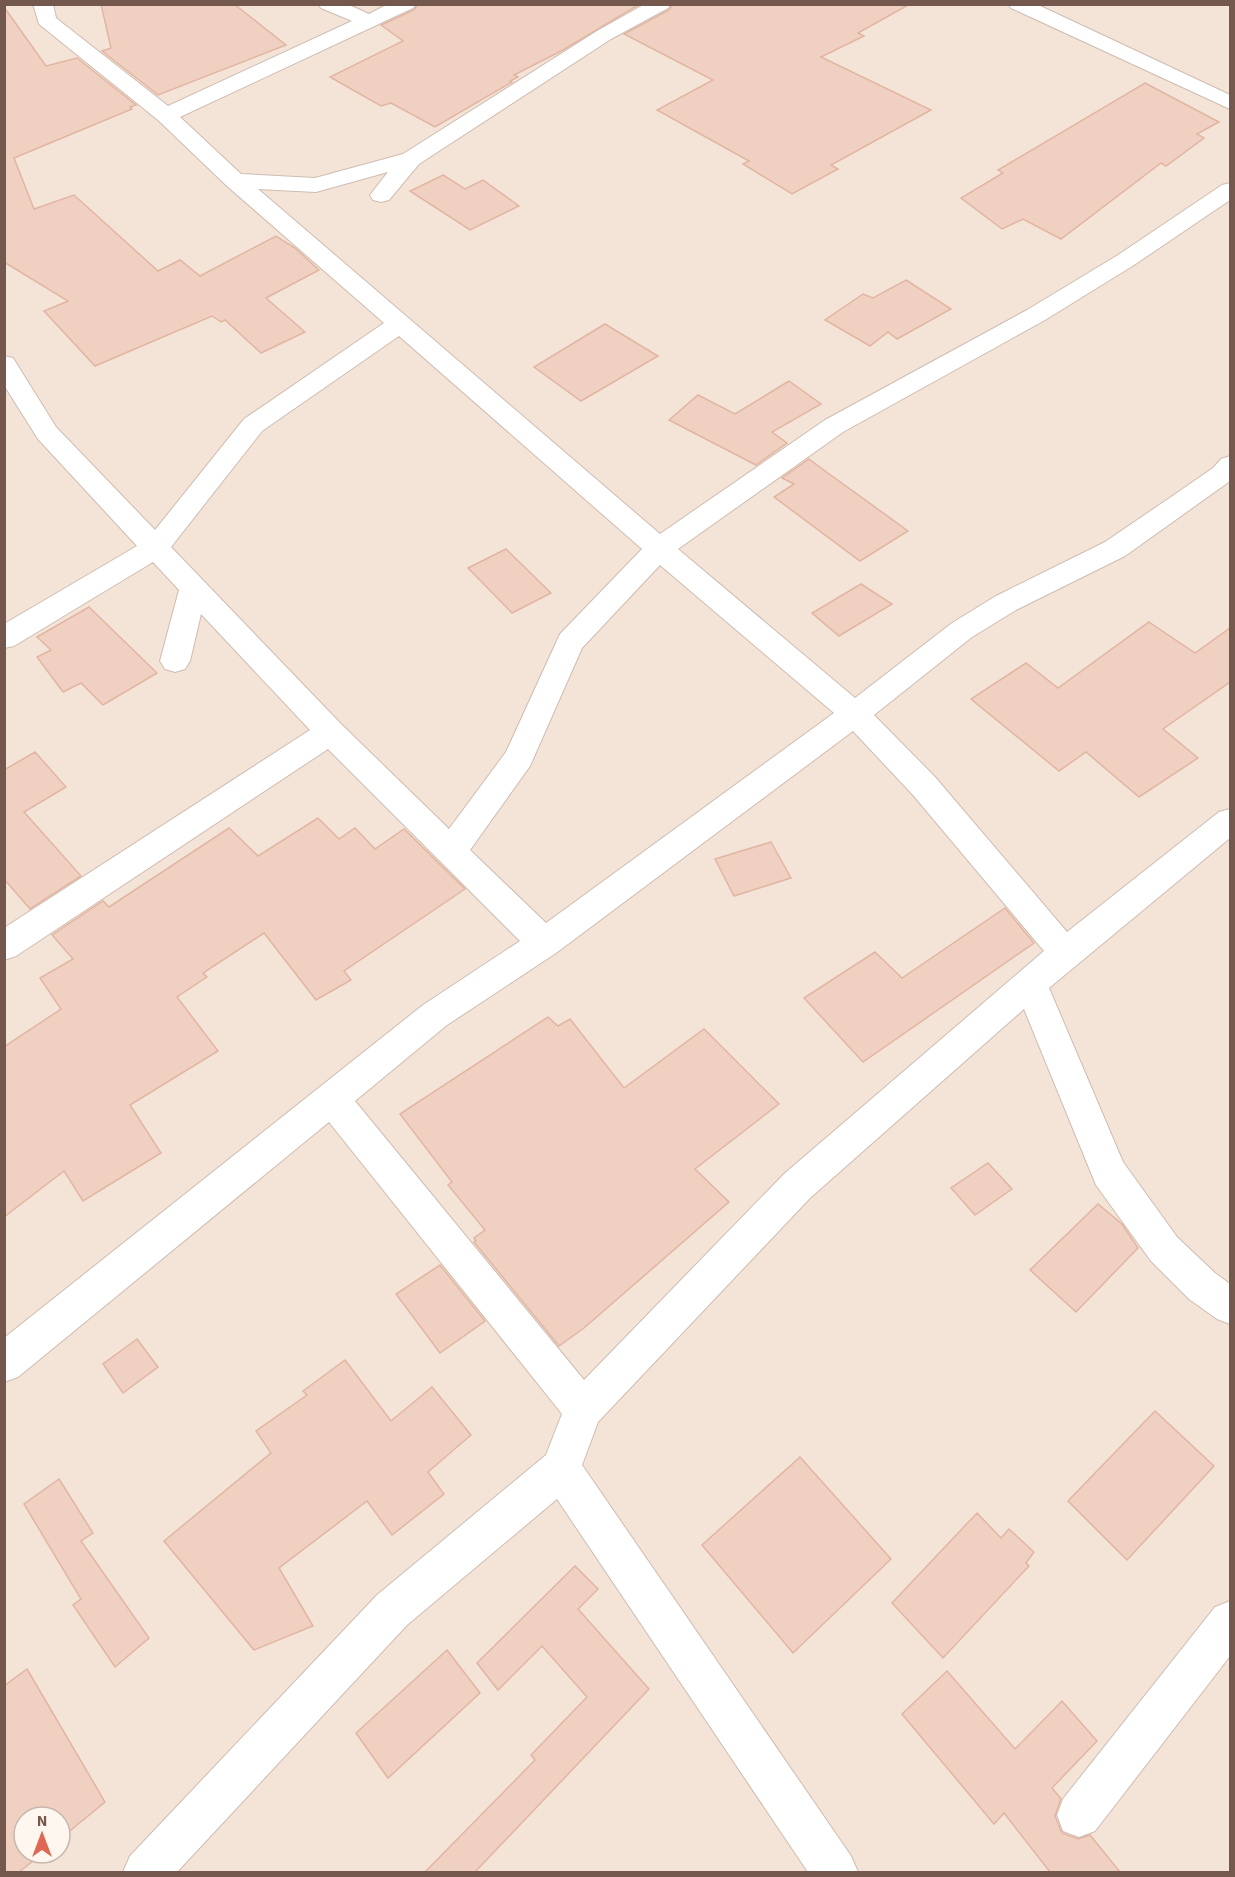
<svg xmlns="http://www.w3.org/2000/svg" width="1235" height="1877" font-family="'Source Sans 3',sans-serif">
<rect width="100%" height="100%" fill="#fcf3e8"/>
<path fill="#f3e4d7" fill-rule="evenodd" d="M 5,5 L 1230,5 L 1230,1872 L 5,1872 ZM 24,1817 L 60,1817 L 60,1853 L 24,1853 Z"/>
<g fill="#f0d0c1" stroke="#e2b5a2" stroke-width="1.5">
<polygon points="101,4 234,4 286,45 158,95 102,51 111,48"/>
<polygon points="418,4 640,4 563,50 514,75 518,77 510,81 512,82 435,127 391,103 381,106 330,77 403,41 381,25 414,10"/>
<polygon points="673,4 910,4 858,33 864,36 821,57 931,110 831,165 838,169 792,194 743,164 749,161 657,110 713,80 624,34 669,10"/>
<polygon points="4,7 46,66 77,58 136,105 130,107 132,109 14,158 34,209 74,195 158,271 180,260 200,276 276,236 295,248 319,270 266,298 305,332 261,353 225,320 221,322 212,316 95,366 44,311 68,301 4,262"/>
<polygon points="1145,83 1219,122 1197,134 1204,138 1166,166 1161,163 1061,239 1023,219 1002,229 961,198 1003,173 998,170"/>
<polygon points="443,175 465,189 483,180 519,206 470,230 410,191"/>
<polygon points="906,280 951,309 897,339 888,332 870,346 825,320 863,294 873,298"/>
<polygon points="605,324 658,356 581,401 534,367"/>
<polygon points="789,381 821,404 772,432 787,443 756,465 669,420 698,395 735,414"/>
<polygon points="809,459 821,468 908,531 860,561 774,497 794,484 782,478"/>
<polygon points="506,549 551,593 512,613 468,568"/>
<polygon points="861,584 892,604 839,636 812,613"/>
<polygon points="89,607 157,673 103,705 81,683 63,692 37,657 51,650 37,637"/>
<polygon points="1149,622 1195,653 1230,628 1230,682 1163,729 1198,758 1139,797 1086,752 1059,771 971,699 1026,663 1058,688"/>
<polygon points="35,752 66,787 24,812 81,876 30,909 4,879 4,770"/>
<polygon points="318,818 339,839 355,828 375,849 404,829 465,889 344,971 351,980 316,1000 264,933 203,973 207,977 177,997 218,1051 130,1105 161,1153 83,1201 64,1171 4,1217 4,1047 61,1009 40,978 73,959 52,935 103,901 109,907 229,828 258,856"/>
<polygon points="771,842 791,878 734,896 715,859"/>
<polygon points="1005,908 1034,943 863,1062 804,998 875,952 902,978"/>
<polygon points="548,1017 558,1026 570,1019 624,1088 704,1029 779,1104 695,1169 729,1202 584,1328 559,1346 474,1242 476,1241 474,1238 485,1230 448,1185 452,1182 400,1114"/>
<polygon points="988,1163 1012,1189 975,1215 951,1188"/>
<polygon points="1098,1204 1122,1224 1138,1248 1076,1312 1030,1270"/>
<polygon points="440,1265 485,1321 440,1353 396,1294"/>
<polygon points="137,1339 158,1367 123,1393 103,1364"/>
<polygon points="345,1360 391,1421 432,1387 471,1435 428,1472 444,1494 392,1535 367,1501 279,1568 313,1626 254,1650 164,1541 271,1453 256,1431 307,1395 303,1391"/>
<polygon points="1155,1411 1214,1466 1127,1560 1068,1501"/>
<polygon points="800,1457 891,1559 793,1653 702,1545"/>
<polygon points="59,1479 93,1533 81,1541 149,1638 115,1667 73,1605 81,1599 24,1504"/>
<polygon points="977,1513 1001,1538 1009,1529 1034,1552 1026,1563 1029,1566 943,1658 892,1603"/>
<polygon points="575,1566 598,1589 578,1609 649,1689 475,1872 425,1872 535,1760 531,1755 587,1697 542,1646 498,1690 477,1663"/>
<polygon points="447,1650 480,1693 388,1778 356,1733"/>
<polygon points="27,1669 105,1802 60,1839 60,1817 24,1817 24,1853 43,1853 19,1872 4,1872 4,1686"/>
<polygon points="947,1671 1015,1749 1062,1701 1097,1741 1052,1788 1061,1799 1055,1816 1062,1833 1078,1839 1090,1835 1120,1872 1050,1872 1004,1813 994,1824 902,1714"/>
</g>
<g fill="none" stroke-linecap="round" stroke-linejoin="round">
<defs>
<g id="street">
<path d="M 33,4 L 53,4 L 56,18 L 168,106 L 352,21 L 321,8 L 318,4 L 347,4 L 369,14 L 388,4 L 416,4 L 413,8 L 180,117 L 241,174 L 315,178 L 403,154 L 597,31 L 645,4 L 671,4 L 668,8 L 611,39 L 419,164 L 389,200 L 381,202 L 373,200 L 370,195 L 388,172 L 316,192 L 258,189 L 660,534 L 825,420 L 1027,310 L 1118,255 L 1222,185 L 1230,183 L 1230,200 L 1134,265 L 1045,320 L 843,432 L 678,549 L 855,698 L 952,623 L 996,596 L 1105,542 L 1171,497 L 1213,468 L 1221,459 L 1230,456 L 1230,481 L 1125,556 L 1016,610 L 972,637 L 874,715 L 935,777 L 1067,932 L 1219,812 L 1230,809 L 1230,838 L 1049,988 L 1123,1162 L 1177,1237 L 1215,1273 L 1230,1284 L 1230,1324 L 1217,1319 L 1189,1299 L 1151,1261 L 1096,1185 L 1024,1009 L 810,1198 L 598,1422 L 582,1465 L 851,1856 L 858,1872 L 808,1872 L 557,1499 L 407,1625 L 177,1872 L 123,1872 L 130,1856 L 377,1595 L 546,1455 L 562,1414 L 329,1122 L 18,1377 L 4,1382 L 4,1338 L 423,1005 L 520,941 L 328,749 L 16,956 L 4,960 L 4,928 L 310,730 L 201,614 L 190,661 L 185,669 L 175,672 L 165,669 L 160,661 L 179,590 L 153,562 L 14,646 L 4,648 L 4,624 L 137,546 L 38,439 L 4,385 L 4,356 L 13,358 L 56,427 L 155,530 L 244,419 L 384,323 L 227,186 L 158,120 L 39,24 ZM 399,336 L 642,549 L 560,634 L 506,752 L 449,829 L 341,724 L 171,547 L 262,431 ZM 660,565 L 834,713 L 546,923 L 470,850 L 530,766 L 582,648 ZM 853,731 L 913,795 L 1044,951 L 784,1174 L 584,1380 L 355,1101 L 447,1025 L 556,953 Z"/>
<polygon points="1008,4 1036,4 1230,95 1230,109 1011,8"/>
<polygon points="1230,1601 1230,1656 1095,1831 1079,1837 1063,1831 1057,1815 1063,1799 1215,1607"/>
</g>
</defs>
<use href="#street" stroke="#cfbcb1" stroke-width="2"/>
<use href="#street" fill="#fff" fill-rule="evenodd"/>
</g>
<rect width="1235" height="1877" fill="none" stroke="#75584d" stroke-width="12"/>
<g transform="translate(42 1835)"><circle r="28" fill="#fef7ef" stroke="#c7b7ae" stroke-width="1.5"/>
<path d="M0-4.5L10 22L0 15L-10 22Z" fill="#df6854"/>
<text y="-9" font-size="16" font-weight="bold" text-anchor="middle" fill="#75584d">N</text>
</g>
</svg>
